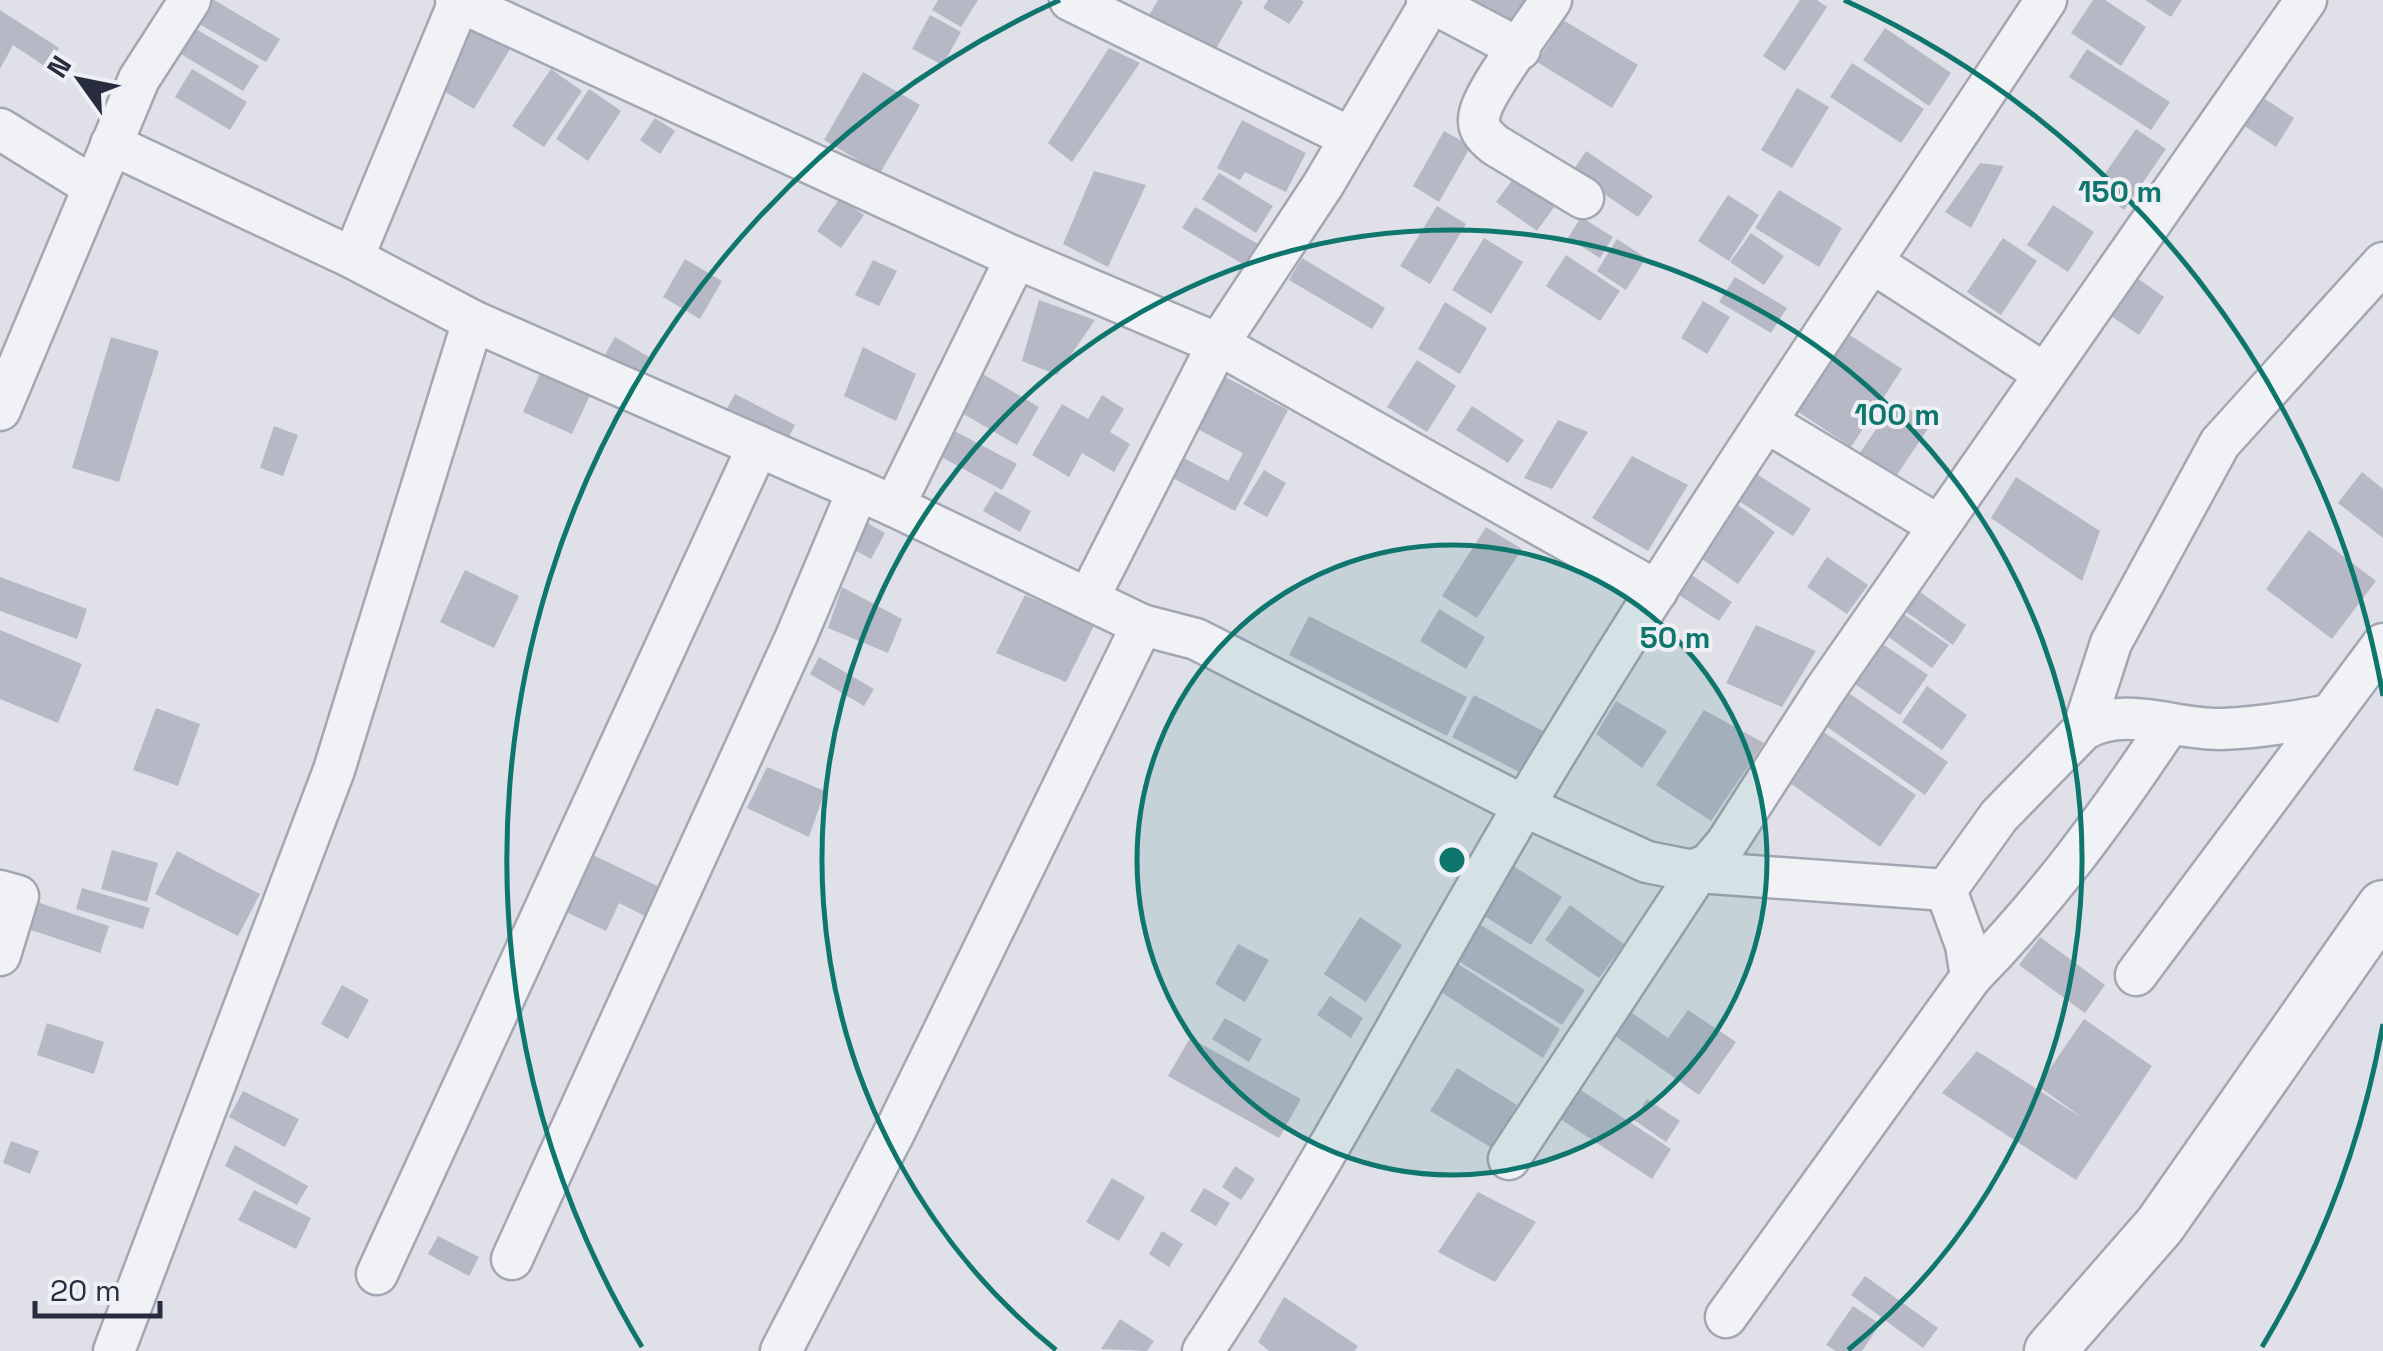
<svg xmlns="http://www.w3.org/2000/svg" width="2383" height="1351" font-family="'Space Grotesk',sans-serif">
<rect width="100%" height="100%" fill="#dfe0e8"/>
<g fill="#b6b9c5">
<polygon points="204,0 214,0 280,39 266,62 192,20"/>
<polygon points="938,0 978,0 961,27 932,10"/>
<polygon points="1158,0 1240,0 1243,2 1210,59 1145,22"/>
<polygon points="1268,0 1301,0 1304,2 1289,24 1263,8"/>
<polygon points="1471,0 1525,0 1507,26"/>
<polygon points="1800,0 1817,0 1827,7 1785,71 1763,56"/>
<polygon points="2093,0 2105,0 2146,27 2121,66 2071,33"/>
<polygon points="2145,0 2182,0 2171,17"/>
<polygon points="0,10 59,48 46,67 13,45 0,69"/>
<polygon points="930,15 961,32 943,65 912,49"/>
<polygon points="1563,20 1638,65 1612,108 1537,62"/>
<polygon points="476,22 513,44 474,109 437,87"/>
<polygon points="189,25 259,66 243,91 174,50"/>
<polygon points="1885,28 1951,73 1929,106 1863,60"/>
<polygon points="1109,48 1140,63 1072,162 1048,143"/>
<polygon points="2087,49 2170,102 2151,130 2069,77"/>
<polygon points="1852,63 1924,109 1901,143 1830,97"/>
<polygon points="192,69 247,102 230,130 175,97"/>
<polygon points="551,69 582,91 544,147 512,126"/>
<polygon points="863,72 920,105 880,173 824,140"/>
<polygon points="1797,88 1829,107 1792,168 1761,150"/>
<polygon points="589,89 621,111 588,161 556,139"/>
<polygon points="2256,93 2294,118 2276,147 2237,121"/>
<polygon points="655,118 675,131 660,154 640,140"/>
<polygon points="1242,120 1306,153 1286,192 1245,172 1240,180 1217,168"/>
<polygon points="2136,129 2166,149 2124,210 2094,189"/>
<polygon points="1444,131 1471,146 1439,202 1413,186"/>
<polygon points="1586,151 1653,196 1638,217 1572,172"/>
<polygon points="1980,163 2004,166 1971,228 1945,212"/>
<polygon points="1521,168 1562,196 1537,231 1496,202"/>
<polygon points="1094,171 1146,185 1108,267 1063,244"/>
<polygon points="1219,173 1273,206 1256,233 1202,199"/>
<polygon points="1779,190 1842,228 1819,267 1755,228"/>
<polygon points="1728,195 1759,215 1729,261 1698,241"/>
<polygon points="840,198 864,215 841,248 817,231"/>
<polygon points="2053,205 2094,232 2068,272 2027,245"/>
<polygon points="1437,206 1466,224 1430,284 1400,266"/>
<polygon points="1195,207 1258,244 1246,266 1182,228"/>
<polygon points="1581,217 1613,237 1600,258 1568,238"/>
<polygon points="1751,233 1784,256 1764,285 1730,262"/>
<polygon points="1484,238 1523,262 1491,314 1452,290"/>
<polygon points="2003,238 2037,261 2001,315 1967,292"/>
<polygon points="1617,239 1646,258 1626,290 1597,271"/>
<polygon points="1566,255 1620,291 1600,321 1546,286"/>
<polygon points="1302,258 1385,308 1372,329 1289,280"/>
<polygon points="685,259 722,281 700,319 663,297"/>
<polygon points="873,260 897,271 879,306 855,295"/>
<polygon points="1735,277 1787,308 1771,333 1719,302"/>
<polygon points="2137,278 2164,297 2139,335 2111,316"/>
<polygon points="1039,300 1095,320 1057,375 1022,361"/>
<polygon points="1703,301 1730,317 1707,354 1681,338"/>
<polygon points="1445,302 1487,328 1460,374 1418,349"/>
<polygon points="1842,330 1902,369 1851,447 1791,407"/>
<polygon points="111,337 159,351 119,482 72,468"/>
<polygon points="615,337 649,357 636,380 602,360"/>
<polygon points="863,347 916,374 896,421 844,396"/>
<polygon points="1417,360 1456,386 1427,432 1387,407"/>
<polygon points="542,369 592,391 572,434 523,412"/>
<polygon points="976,370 1039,407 1017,445 953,408"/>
<polygon points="1212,370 1288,410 1235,511 1165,474 1176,454 1228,481 1243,453 1184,422"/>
<polygon points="735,394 795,425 784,446 724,414"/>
<polygon points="1102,395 1124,409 1110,432 1130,444 1114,472 1082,453 1069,477 1032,455 1062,404 1088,419"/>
<polygon points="1896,400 1931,424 1893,481 1857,457"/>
<polygon points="1472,406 1524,440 1508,463 1456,430"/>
<polygon points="1558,420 1588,432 1552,489 1524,478"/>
<polygon points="274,426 298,435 283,476 260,468"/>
<polygon points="947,427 1017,464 1002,490 934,453"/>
<polygon points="1632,456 1688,485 1648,551 1592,518"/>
<polygon points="1264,470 1286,483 1267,517 1243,504"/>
<polygon points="1752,471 1811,509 1793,536 1734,498"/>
<polygon points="2362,472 2383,489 2383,538 2338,503"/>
<polygon points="2016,477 2100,531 2082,581 1991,518"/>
<polygon points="995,491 1031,511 1020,532 983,511"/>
<polygon points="1734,502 1775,532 1738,584 1696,555"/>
<polygon points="864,521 885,533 871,559 849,547"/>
<polygon points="1486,527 1522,549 1477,618 1442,596"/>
<polygon points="2309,530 2376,581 2332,639 2266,589"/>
<polygon points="1827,557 1868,585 1847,614 1807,587"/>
<polygon points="1681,568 1732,602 1719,621 1668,588"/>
<polygon points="465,570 519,596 494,648 440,622"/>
<polygon points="0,577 87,609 77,639 0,611"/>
<polygon points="1909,584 1966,625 1953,645 1895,604"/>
<polygon points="842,587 902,619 888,653 828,628"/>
<polygon points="1025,595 1095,624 1066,682 996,653"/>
<polygon points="1893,607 1949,645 1932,668 1877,629"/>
<polygon points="1439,609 1485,637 1466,669 1420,641"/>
<polygon points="1309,616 1467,697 1447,736 1289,655"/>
<polygon points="1756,625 1816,651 1782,707 1726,683"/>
<polygon points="0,630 82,664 58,723 0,699"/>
<polygon points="1871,636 1928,675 1900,715 1843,676"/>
<polygon points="819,657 874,689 864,706 810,674"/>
<polygon points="1927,686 1967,715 1942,750 1902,722"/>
<polygon points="1846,691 1948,762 1925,795 1823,724"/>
<polygon points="1474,695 1543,731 1521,773 1452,737"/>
<polygon points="1616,701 1667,731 1642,768 1596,734"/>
<polygon points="156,708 200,724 178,786 133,770"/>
<polygon points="1704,710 1764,743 1711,821 1656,785"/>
<polygon points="1818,728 1916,795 1880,847 1783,778"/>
<polygon points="767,767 825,791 809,837 747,808"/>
<polygon points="112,850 158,863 147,902 101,889"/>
<polygon points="177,851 260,894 238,936 155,894"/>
<polygon points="593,855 668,891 653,920 619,903 606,931 566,912"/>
<polygon points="1504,860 1562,897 1531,945 1473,909"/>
<polygon points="82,888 150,908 143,929 76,909"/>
<polygon points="28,899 109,926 100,953 19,926"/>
<polygon points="1570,905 1624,944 1599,978 1545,940"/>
<polygon points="1360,917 1402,945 1366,1002 1324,974"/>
<polygon points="1473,920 1585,990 1562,1025 1450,956"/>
<polygon points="2040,937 2105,985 2085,1013 2019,965"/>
<polygon points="1238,944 1269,960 1245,1002 1215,984"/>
<polygon points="1444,955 1560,1029 1543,1058 1427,983"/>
<polygon points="342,985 369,1000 348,1039 321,1024"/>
<polygon points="1330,996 1363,1018 1351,1038 1317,1015"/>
<polygon points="1621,1005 1668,1038 1688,1010 1736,1042 1699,1095 1605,1029"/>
<polygon points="1225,1018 1262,1039 1249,1062 1212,1039"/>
<polygon points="2084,1019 2152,1066 2076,1180 1942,1093 1977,1051 2084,1119 2038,1086"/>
<polygon points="47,1023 104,1042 94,1074 37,1055"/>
<polygon points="1190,1038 1301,1099 1279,1138 1168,1076"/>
<polygon points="1457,1068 1517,1105 1492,1148 1430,1111"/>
<polygon points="1573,1085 1671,1149 1652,1179 1554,1115"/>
<polygon points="243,1091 299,1119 285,1147 229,1117"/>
<polygon points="1647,1099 1680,1121 1666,1142 1634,1120"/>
<polygon points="11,1141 39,1151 30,1174 3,1163"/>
<polygon points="235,1145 308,1186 297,1205 225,1166"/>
<polygon points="1235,1166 1255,1179 1241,1200 1222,1187"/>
<polygon points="1112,1178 1145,1197 1119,1241 1086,1222"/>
<polygon points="1204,1188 1230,1203 1216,1226 1190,1211"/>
<polygon points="254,1190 311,1218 296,1249 238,1220"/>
<polygon points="1478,1192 1536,1222 1495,1282 1438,1252"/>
<polygon points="1162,1231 1183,1244 1169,1267 1149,1254"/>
<polygon points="438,1236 479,1257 469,1276 428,1254"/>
<polygon points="1865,1276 1938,1328 1923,1348 1851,1295"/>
<polygon points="1284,1297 1358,1346 1355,1351 1269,1351 1258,1342"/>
<polygon points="1853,1306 1880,1324 1862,1351 1836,1351 1826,1345"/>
<polygon points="1120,1319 1154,1341 1147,1351 1101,1349"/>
</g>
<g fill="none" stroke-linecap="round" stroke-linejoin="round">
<defs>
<g id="minor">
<polyline points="456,0 1016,258 1218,344 1657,591"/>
<polyline points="1070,0 1351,138"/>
<polyline points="1427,0 1520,49"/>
<path d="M 1551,0 C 1535,25 1485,89 1480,113 C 1476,128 1484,136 1495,145 L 1583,198"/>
<polyline points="0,129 92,186"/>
<polyline points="111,144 353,258 473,321 894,506 1142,625 1196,639 1524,806 1647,862 1698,872 1946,890"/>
<polyline points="353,258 459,2"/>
<polyline points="1873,263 2045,374"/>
<polyline points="0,410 139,79 190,0"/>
<polyline points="1768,423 1939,526"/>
<polyline points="894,506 1016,258"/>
<polyline points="1088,599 1218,344 1323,185 1431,2"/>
<polyline points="2083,730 2111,643 2220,443 2383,263"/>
<polyline points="1690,871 1708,865 1726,844 1825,690 2306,0"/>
<path d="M 1946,890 L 1999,816 L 2083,730 C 2125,705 2174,730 2221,729 C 2257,728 2294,722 2330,715"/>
<polyline points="0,891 18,896 0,955"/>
<polyline points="2136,975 2383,644"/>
<path d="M 1971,977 C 2047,900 2108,816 2168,726"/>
<polyline points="1509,1159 1698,872"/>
<polyline points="512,1259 796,637 858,490"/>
<polyline points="377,1274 758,446"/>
<polyline points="1726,1317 1971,977 1966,945 1946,890"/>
<polyline points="114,1351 334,770 473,321"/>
<polyline points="781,1351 895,1131 1142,625"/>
<path d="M 1203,1351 C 1320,1175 1416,988 1524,806 C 1687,531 1870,267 2046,0"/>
</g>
<polyline id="tertiary" points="2050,1351 2160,1225 2383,906"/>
</defs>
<use href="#minor" stroke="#a4a6b2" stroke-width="45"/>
<use href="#tertiary" stroke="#a4a6b2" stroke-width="55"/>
<use href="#minor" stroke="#f1f2f6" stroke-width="40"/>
<use href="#tertiary" stroke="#f1f2f6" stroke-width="50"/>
</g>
<circle cx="1452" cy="860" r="315" fill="#0f766e" fill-opacity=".12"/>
<g fill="none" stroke="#0f766e" stroke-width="5">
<circle cx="1452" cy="860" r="315"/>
<path d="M1056 1350A630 630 0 1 1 1848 1350"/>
<path d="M2383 1024A945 945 0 0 1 2262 1347M642 1347A945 945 0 0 1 1060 0M1844 0A945 945 0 0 1 2383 696"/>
</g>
<circle cx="1452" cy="860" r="15" fill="#0f766e" stroke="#eef0f5" stroke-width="5"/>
<g font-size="30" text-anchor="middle" font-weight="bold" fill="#0f766e" stroke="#eef0f5" stroke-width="8" stroke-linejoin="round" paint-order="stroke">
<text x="2120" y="202">150 m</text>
<text x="1897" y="425">100 m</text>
<text x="1675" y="648">50 m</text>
</g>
<g transform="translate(80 80) rotate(303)" stroke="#eef0f5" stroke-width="8" paint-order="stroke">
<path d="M0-8L18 38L0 25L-18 38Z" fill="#282c3f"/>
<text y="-15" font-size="28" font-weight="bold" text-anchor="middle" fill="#282c3f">N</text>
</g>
<path d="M35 1301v15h125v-15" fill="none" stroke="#282c3f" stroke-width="5"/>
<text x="50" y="1301" font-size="30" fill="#282c3f" stroke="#eef0f5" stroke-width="8" paint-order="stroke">20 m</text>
</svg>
